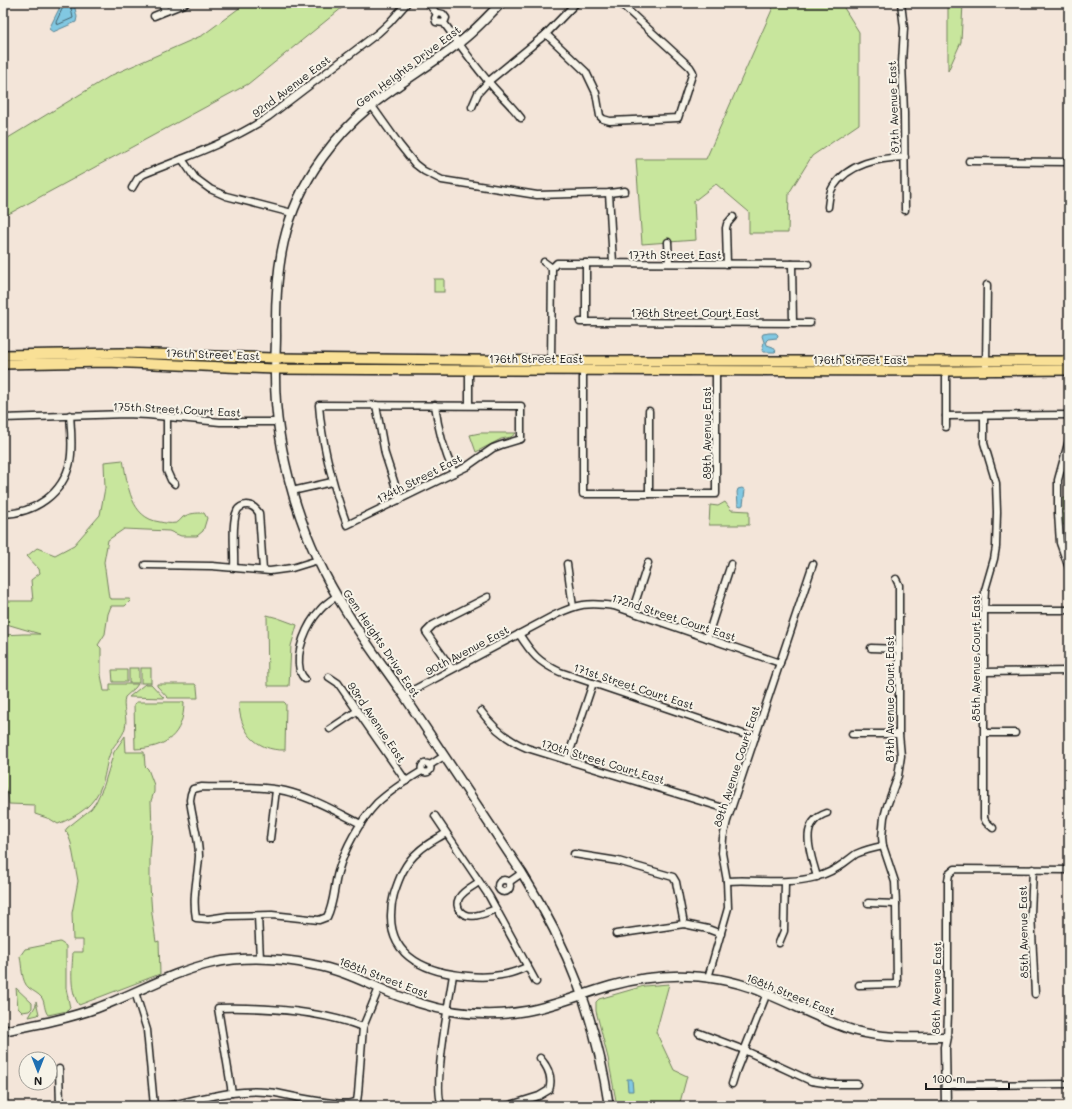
<svg xmlns="http://www.w3.org/2000/svg" width="1072" height="1109" font-family="Mali,sans-serif">
<rect width="100%" height="100%" fill="#f3e5d9"/>
<filter id="ink" filterUnits="userSpaceOnUse"><feTurbulence type="fractalNoise" baseFrequency=".025" numOctaves="2"/><feDisplacementMap in="SourceGraphic" scale="8" xChannelSelector="R" yChannelSelector="G"/><feConvolveMatrix kernelMatrix="1 2 1 2 8 2 1 2 1" color-interpolation-filters="sRGB"/></filter>
<g filter="url(#ink)">
<g fill="#c8e69d" stroke="#72815c">
<polygon points="246,3 348,3 248,84 3,217 3,235 3,141 112,75 203,35"/>
<polygon points="775,3 841,3 859,32 859,124 812,156 789,193 788,233 749,233 749,212 716,184 694,201 696,240 642,244 636,159 706,159"/>
<polygon points="948,3 963,3 961,42 948,71"/>
<rect x="434" y="279" width="10" height="13"/>
<polygon points="480,433 516,433 511,437 501,439 476,452 470,435"/>
<path d="M 123,460 C 128,485 130,518 160,522 C 165,523 170,524 176,523 C 179,522 180,520 183,517 C 190,513 196,513 204,513 L 207,518 L 203,531 L 197,536 L 181,536 L 169,531 L 124,529 L 108,540 L 104,562 L 109,598 L 111,599 L 129,599 L 131,600 L 125,606 L 111,606 L 108,614 L 105,634 L 98,645 L 101,648 L 101,675 L 104,691 L 110,691 L 110,684 L 138,684 L 135,688 L 125,697 C 122,707 128,718 125,728 C 123,737 115,743 111,751 C 106,762 106,773 102,784 C 95,805 78,816 58,824 L 50,819 L 35,814 L 35,805 L 9,804 L 8,795 L 5,787 L 3,787 L 3,635 L 23,634 L 40,634 L 3,623 L 3,601 L 33,601 L 31,580 L 40,573 L 39,569 L 27,556 L 37,548 L 55,555 L 74,545 L 100,515 L 105,488 L 104,462 Z"/>
<polygon points="1063,498 1069,498 1069,524 1063,525"/>
<polygon points="725,502 731,510 749,511 749,525 709,525 710,505 718,506"/>
<polygon points="267,615 278,618 297,625 291,646 289,686 268,686"/>
<rect x="129" y="668" width="10" height="15"/>
<rect x="141" y="668" width="10" height="15"/>
<polygon points="112,670 127,670 127,682 113,682"/>
<polygon points="145,684 151,684 164,698 129,697"/>
<polygon points="157,684 195,684 197,687 198,698 168,698 157,686"/>
<path d="M 136,702 L 184,702 C 184,735 166,748 135,749 L 134,704 Z"/>
<path d="M 239,702 L 284,702 L 286,704 L 285,750 C 255,751 239,730 239,702 Z"/>
<path d="M 125,736 L 126,752 L 144,752 L 145,766 L 148,769 L 154,785 L 154,792 L 151,801 L 152,830 L 150,858 L 150,886 L 152,914 L 156,942 L 159,941 L 160,974 L 79,1005 C 69,990 72,970 73,952 L 83,952 L 83,940 L 73,940 L 72,913 L 78,881 L 71,843 L 67,832 L 65,831 L 67,828 L 91,809 L 96,802 L 104,785 L 114,752 Z"/>
<path d="M 60,942 L 66,946 L 66,988 L 70,1008 L 67,1011 L 48,1015 C 44,1010 45,1003 42,998 C 38,993 34,992 29,988 C 21,982 22,965 20,956 L 25,949 Z"/>
<polygon points="669,984 656,1032 674,1070 687,1076 679,1106 617,1106 608,1058 596,1011 596,1002 599,999 644,986"/>
<polygon points="16,988 32,1003 32,1008 29,1011 22,1012 18,1008"/>
<polygon points="36,1001 39,1014 38,1015 29,1017 36,1005"/>
</g>
<g fill="#81c8e2" stroke="#598393">
<polygon points="62,3 74,4 77,17 76,22 53,32 49,29"/>
<polygon points="769,333 776,333 778,335 777,338 768,339 766,341 767,345 773,347 776,351 775,352 763,352 762,350 764,342 762,336 763,334"/>
<polygon points="742,488 745,490 743,505 741,506 738,505 737,492 738,489"/>
<polygon points="627,1079 632,1079 633,1091 628,1091"/>
</g>
<g fill="none" stroke-linecap="round" stroke-linejoin="round">
<polyline stroke="#44616b" stroke-width="1" points="65,3 56,22 57,25 73,18 70,3"/>
<defs>
<g id="street">
<polyline points="162,3 165,11"/>
<polyline points="428,3 437,14"/>
<polyline points="901,3 904,28 902,63 904,113 905,210"/>
<polyline points="154,16 186,3"/>
<path d="M 444,23 L 436,22 L 435,18 L 437,14 L 439,13 L 443,14 L 446,18 L 444,23 C 460,45 476,68 494,88 C 503,98 513,107 521,118"/>
<polyline points="546,34 586,72 596,93 600,116 603,119 610,121 678,118 693,72 690,67 620,3"/>
<polyline points="372,106 399,144 415,164 424,171 442,180 537,195 609,193 625,191"/>
<polyline points="472,107 478,93 489,81 546,34 576,3"/>
<polyline points="182,159 195,178 210,189 226,196 292,213"/>
<polyline points="969,161 1069,162"/>
<path d="M 132,188 L 138,178 L 144,174 C 186,157 230,142 268,117 L 378,33 L 389,23 L 407,3"/>
<polyline points="609,193 613,263"/>
<path d="M 828,207 C 829,200 829,193 833,187 C 849,163 879,158 905,157"/>
<polyline points="668,242 669,263"/>
<polyline points="544,262 552,268"/>
<polyline points="586,263 586,322"/>
<polyline points="727,264 726,228 727,224 733,217"/>
<polyline points="792,264 793,323"/>
<polyline points="552,268 557,263 808,264"/>
<polyline points="580,322 810,323"/>
<polyline points="551,361 552,268"/>
<polyline points="986,366 987,285"/>
<polyline points="583,371 583,494 716,494 716,371"/>
<path d="M 319,405 L 521,406 L 521,439 L 501,445 L 493,448 L 466,467 L 347,525 C 333,486 322,447 319,405 Z"/>
<polyline points="376,405 385,454 400,500"/>
<path d="M 435,405 C 438,430 444,451 454,473"/>
<polyline points="469,405 469,370"/>
<polyline points="649,411 649,494"/>
<polyline points="946,416 1069,415"/>
<polyline points="984,416 984,443 996,483 997,512 996,547 994,559 985,590 984,610 984,818 986,822 993,828"/>
<polyline points="167,417 167,471 171,480 175,484"/>
<polyline points="3,418 126,414 148,415 220,422 278,422"/>
<polyline points="946,427 946,371"/>
<polyline points="1069,440 1058,480 1058,513 1060,543 1069,568"/>
<polyline points="292,491 332,482"/>
<path d="M 3,514 C 35,513 63,494 70,462 C 73,447 71,430 70,415"/>
<polyline points="567,564 573,607"/>
<polyline points="145,565 212,566 270,571 292,568 318,560"/>
<path d="M 234,567 C 235,553 231,523 237,511 C 238,508 243,505 247,505 C 253,505 256,509 259,513 L 263,570"/>
<polyline points="984,610 1069,610"/>
<polyline points="632,612 648,563"/>
<path d="M 519,634 C 532,654 538,662 560,672 L 755,738"/>
<polyline points="707,638 731,564"/>
<polyline points="871,648 899,649"/>
<polyline points="452,669 426,632 433,625 488,597"/>
<polyline points="984,672 1069,671"/>
<polyline points="329,677 338,683 406,781"/>
<path d="M 305,679 C 303,677 301,674 300,671 C 295,651 307,624 320,610 C 324,605 331,600 337,596"/>
<path d="M 404,695 L 555,615 C 578,604 588,602 614,606 L 780,663"/>
<path d="M 481,711 C 493,728 507,740 527,748 L 730,810"/>
<polyline points="330,729 357,711"/>
<polyline points="985,733 1015,733"/>
<polyline points="852,734 899,734"/>
<polyline points="567,760 593,683"/>
<circle cx="426" cy="768" r="4.5"/>
<polyline points="430,765 444,756"/>
<polyline points="435,816 489,896 536,982"/>
<path d="M 361,824 C 337,812 311,797 285,791 C 258,785 229,788 202,787 L 193,789 L 191,794 L 190,800 C 192,819 199,837 199,856 C 198,877 192,896 196,918 L 208,919 L 228,916 L 272,915 L 319,920 L 327,917 C 334,904 334,886 338,872 C 345,848 359,822 377,803 C 390,791 407,780 422,771"/>
<path d="M 446,833 C 437,839 426,844 418,852 C 405,863 399,878 394,894 C 392,901 391,908 391,915 C 390,959 430,973 468,976 C 479,977 490,977 501,975 C 511,974 519,970 527,967"/>
<polyline points="270,839 276,790"/>
<polyline points="574,854 618,861 673,877 676,882 684,924"/>
<polyline points="1033,869 1031,913 1035,994"/>
<path d="M 817,877 C 811,854 797,823 827,813"/>
<circle cx="504" cy="886" r="6"/>
<path d="M 727,881 C 757,879 787,885 816,877 C 826,874 835,870 844,863 C 848,860 852,857 856,854 C 865,850 873,848 883,846"/>
<path d="M 479,882 C 473,886 463,891 459,898 C 457,902 457,907 460,911 C 468,921 486,913 496,909"/>
<polyline points="509,882 522,873"/>
<polyline points="868,903 896,904"/>
<polyline points="258,916 260,959"/>
<polyline points="616,934 684,924 708,929 721,934"/>
<polyline points="779,943 784,931 785,882"/>
<polyline points="708,978 728,908 727,881 722,853 723,838 727,821 813,564"/>
<polyline points="859,985 897,984 896,904 895,882 883,846 882,837 884,817 887,806 898,776 901,756 899,734 899,585 896,579"/>
<polyline points="135,992 147,1030 154,1106"/>
<polyline points="699,1033 744,1050 811,1081 831,1084 857,1084"/>
<polyline points="947,1037 948,1014 948,881 949,874 955,869 1069,870"/>
<polyline points="59,1069 60,1106"/>
<polyline points="732,1084 736,1071 767,993"/>
<polyline points="947,1085 1069,1084"/>
<path d="M 232,1093 L 218,1008 C 266,1007 317,1010 363,1027"/>
<path d="M 166,1106 C 201,1099 240,1087 276,1093 C 291,1096 345,1109 357,1101 L 358,1094 L 363,1027 L 379,988"/>
<path d="M 443,1106 C 431,1095 450,995 453,975"/>
<path d="M 507,1106 L 539,1096 L 549,1090 C 553,1078 548,1067 540,1058"/>
</g>
<g id="secondary">
<path d="M 501,3 C 488,16 475,31 460,42 C 430,66 397,84 367,109 C 350,123 335,140 322,158 C 282,213 275,269 276,335 C 276,349 275,362 275,376 C 275,415 282,456 293,494 C 305,535 323,575 346,611 C 364,641 385,668 405,697 C 444,755 483,815 522,873 C 569,948 596,1019 609,1106"/>
<path d="M 3,1031 C 34,1025 67,1019 97,1008 C 135,994 172,972 212,963 C 245,956 281,958 314,965 C 337,969 358,979 379,988 C 392,994 406,999 419,1003 C 453,1014 491,1017 526,1011 C 555,1006 582,994 610,986 C 635,979 662,975 688,976 C 715,977 743,983 767,994 C 797,1006 825,1022 856,1031 C 886,1039 916,1037 947,1037 L 945,1047 L 946,1106"/>
</g>
<g id="primary">
<polyline points="3,355 122,353 275,358 551,361 1069,361"/>
<polyline points="3,364 107,362 275,369 469,370 946,371 1069,370"/>
</g>
</defs>
<use href="#street" stroke="#1c1c1c" stroke-width="9"/>
<use href="#secondary" stroke="#1c1c1c" stroke-width="11"/>
<use href="#primary" stroke="#1c1c1c" stroke-width="12"/>
<use href="#street" stroke="#f7f3e8" stroke-width="6"/>
<use href="#secondary" stroke="#f7f3e8" stroke-width="8"/>
<use href="#primary" stroke="#f9e096" stroke-width="9"/>
</g>
</g>
<g text-anchor="middle" dominant-baseline="central" stroke-width="4" stroke-linejoin="round" paint-order="stroke">
<g font-size="11" fill="#1c1c1c" stroke="#f7f3e8">
<text transform="translate(408 66) rotate(-37)">Gem Heights Drive East</text>
<text transform="translate(291 86) rotate(-37)">92nd Avenue East</text>
<text transform="translate(893 107) rotate(-92)">87th Avenue East</text>
<text x="675" y="254">177th Street East</text>
<text x="695" y="312">176th Street Court East</text>
<text transform="translate(213 354) rotate(2)">176th Street East</text>
<text x="536" y="358">176th Street East</text>
<text x="860" y="359">176th Street East</text>
<text transform="translate(177 409) rotate(3)">175th Street Court East</text>
<text transform="translate(706 433) rotate(-90)">89th Avenue East</text>
<text transform="translate(419 478) rotate(-27)">174th Street East</text>
<text transform="translate(674 617) rotate(18)">172nd Street Court East</text>
<text transform="translate(382 643) rotate(56)">Gem Heights Drive East</text>
<text transform="translate(467 650) rotate(-28)">90th Avenue East</text>
<text transform="translate(975 658) rotate(-90)">85th Avenue Court East</text>
<text transform="translate(634 686) rotate(18)">171st Street Court East</text>
<text transform="translate(889 699) rotate(-90)">87th Avenue Court East</text>
<text transform="translate(377 722) rotate(56)">93rd Avenue East</text>
<text transform="translate(603 761) rotate(17)">170th Street Court East</text>
<text transform="translate(736 766) rotate(-72)">89th Avenue Court East</text>
<text transform="translate(1023 932) rotate(-91)">85th Avenue East</text>
<text transform="translate(384 977) rotate(21)">168th Street East</text>
<text transform="translate(936 988) rotate(-89)">86th Avenue East</text>
<text transform="translate(791 994) rotate(22)">168th Street East</text>
</g>
</g>
<rect width="1072" height="1109" fill="none" stroke="#f7f3e8" stroke-width="16"/>
<rect x="8" y="8" width="1056" height="1093" fill="none" stroke="#1c1c1c" stroke-width="1.5" filter="url(#ink)"/>
<g transform="translate(38 1071) rotate(180)"><circle r="19" fill="#f7f3e8" stroke="#9f9d96"/>
<path d="M0-3L7 15L0 10L-7 15Z" fill="#1f6fb2"/>
<text y="-6" font-size="11" font-weight="bold" text-anchor="middle" fill="#1c1c1c">N</text>
</g>
<path d="M926 1083v6h83v-6" fill="none" stroke="#1c1c1c" stroke-width="2"/>
<text x="932" y="1083" font-size="12" fill="#1c1c1c" stroke="#f7f3e8" stroke-width="3" paint-order="stroke">100 m</text>
</svg>
